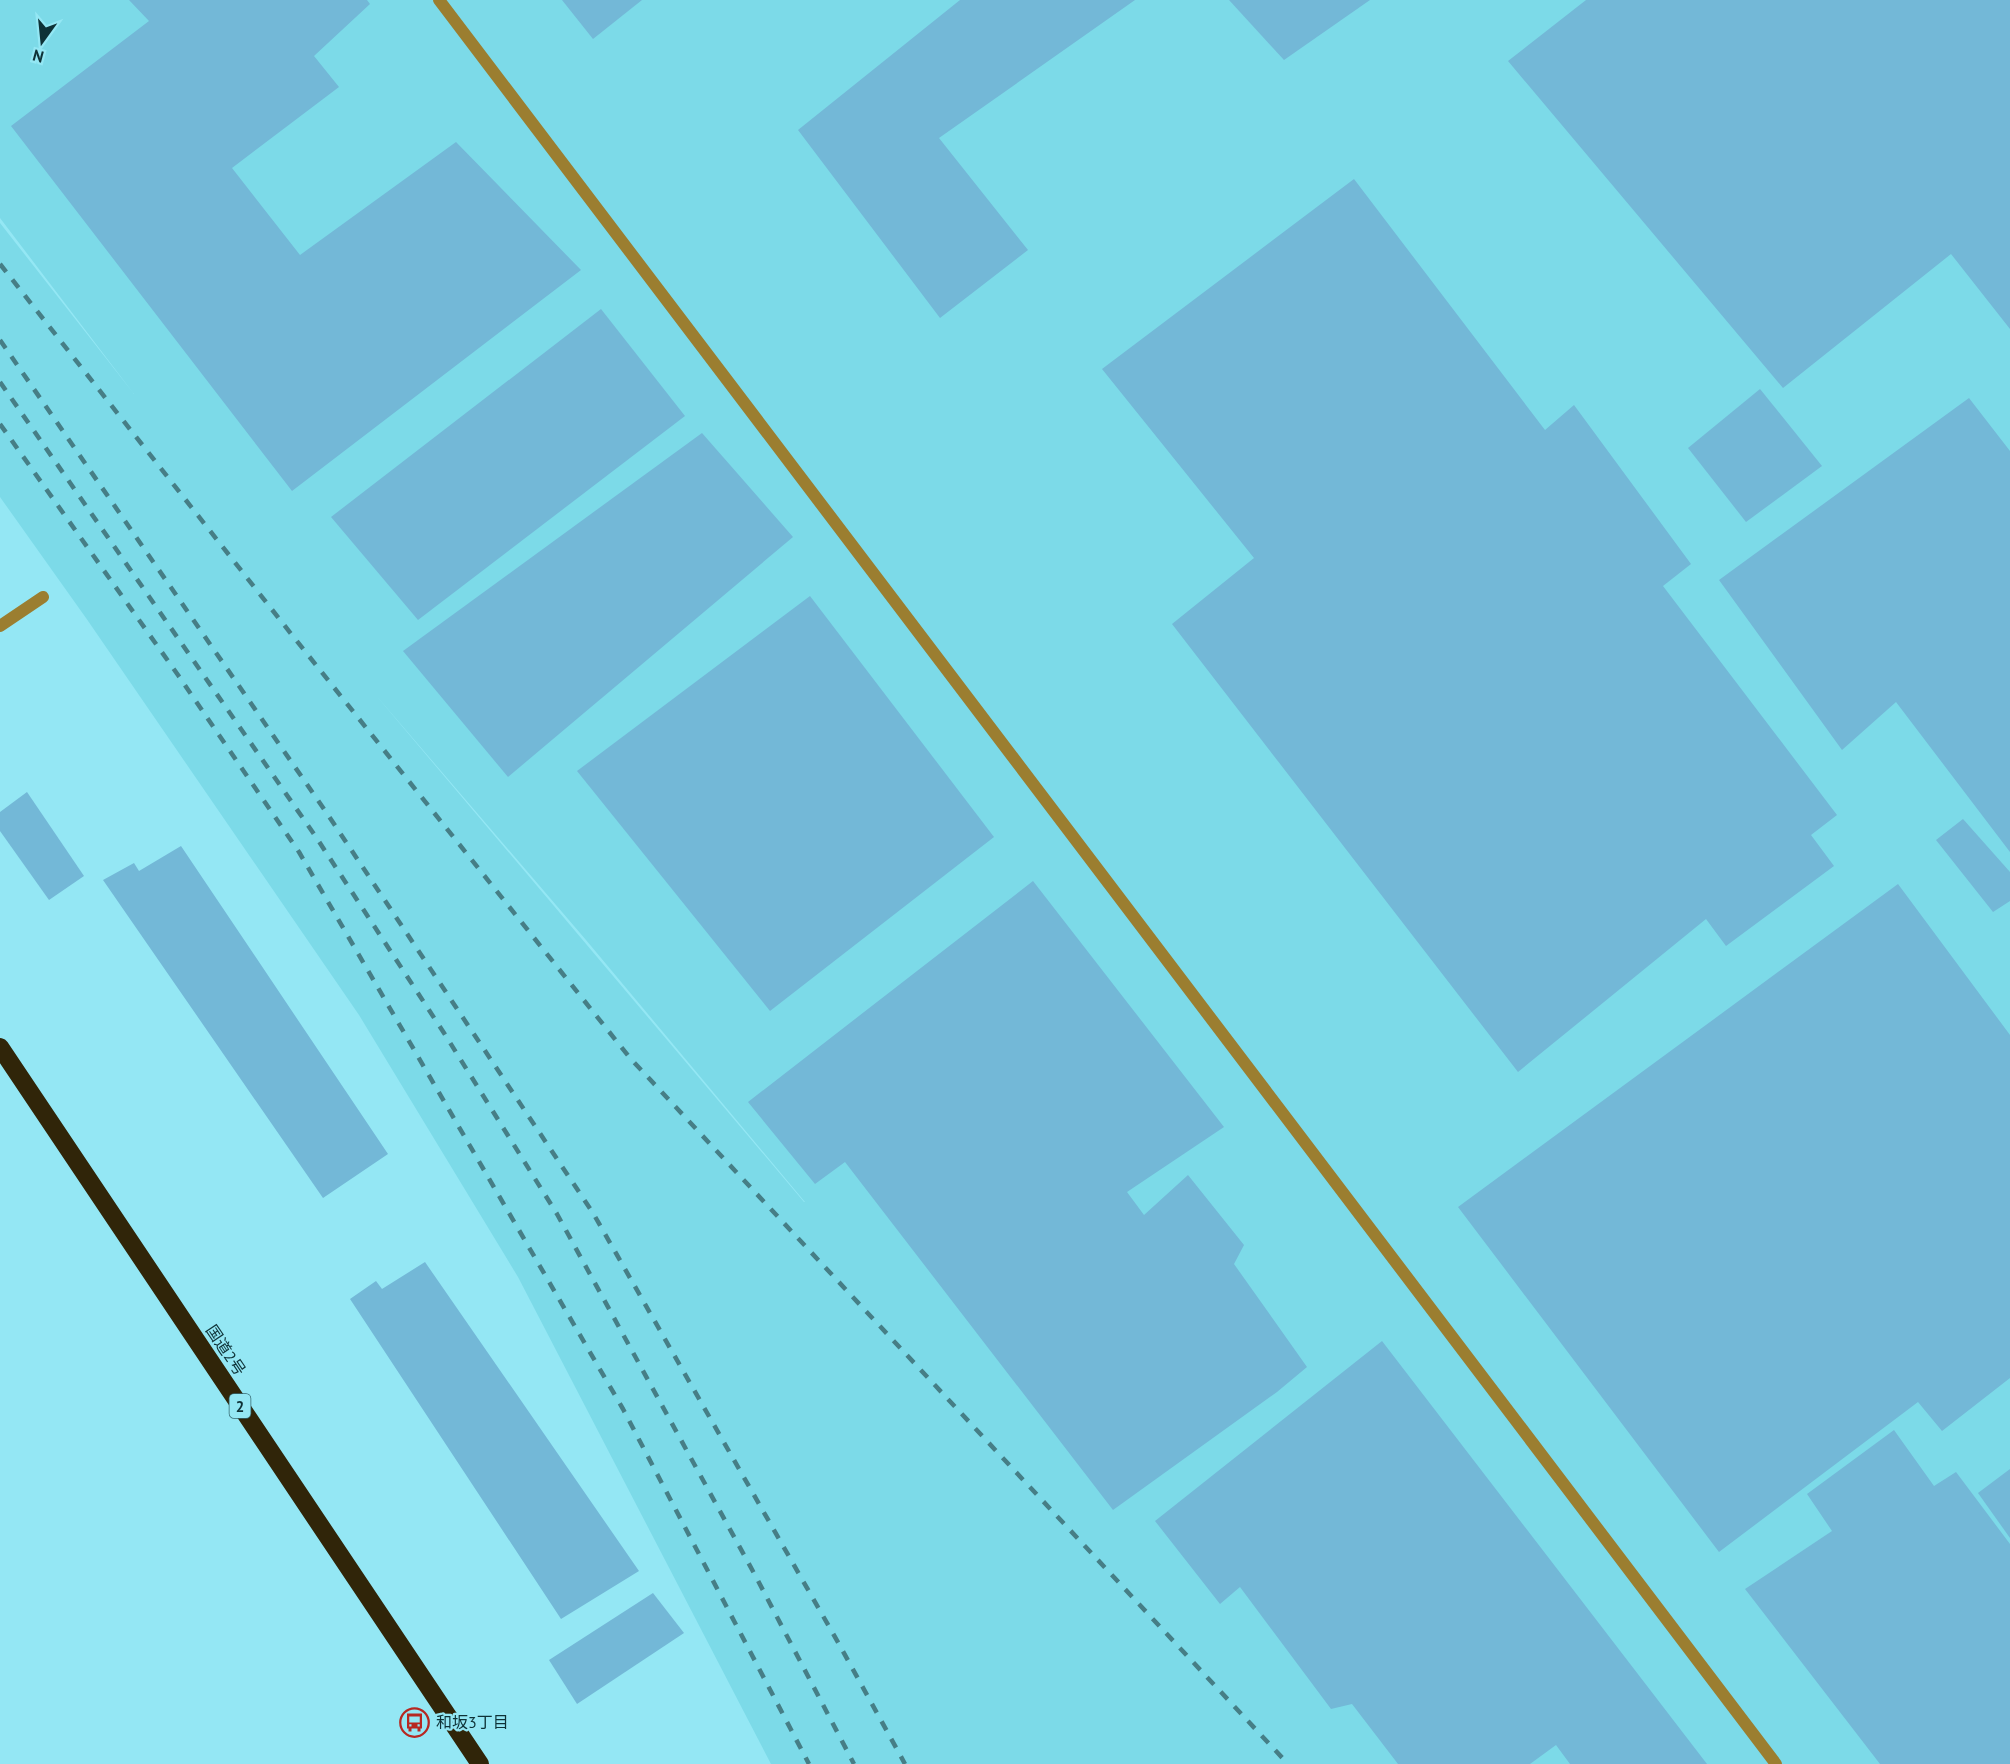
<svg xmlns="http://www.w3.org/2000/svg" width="2010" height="1764" font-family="'PT Sans','Noto Sans JP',sans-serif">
<rect width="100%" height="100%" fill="#94e7f4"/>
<path fill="#7cdae8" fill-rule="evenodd" d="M 0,0 L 2010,0 L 2010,1764 L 771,1764 L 518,1277 L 359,1015 L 86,618 L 0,497 L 0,223 L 134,394 L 0,218 ZM 374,693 L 586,940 L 805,1202 L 804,1202 Z"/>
<g fill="#73b8d7">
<polygon points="129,0 367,0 370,4 314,56 339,87 232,168 300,255 456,142 581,270 292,491 11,126 149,21"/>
<polygon points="562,0 642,0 593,39"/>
<polygon points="960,0 1135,0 939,138 1028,250 940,318 798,130"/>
<polygon points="1229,0 1370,0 1284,60"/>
<polygon points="1586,0 2010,0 2010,329 1951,254 1783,388 1508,61"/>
<polygon points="1354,179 1545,430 1574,405 1691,564 1663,586 1837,815 1811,835 1834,866 1726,946 1706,919 1518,1072 1172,624 1254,558 1102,369"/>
<polygon points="601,309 685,416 418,620 331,517"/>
<polygon points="1760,389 1822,466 1746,522 1688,448"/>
<polygon points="1969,398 2010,451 2010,852 1896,702 1842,750 1719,580"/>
<polygon points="702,433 793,537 508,777 403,651"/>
<polygon points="810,596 994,837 770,1011 577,771"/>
<polygon points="27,792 84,876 49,900 0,831 0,812"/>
<polygon points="1963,819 2010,872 2010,901 1993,912 1936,840"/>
<polygon points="181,846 388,1154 323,1198 103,880 134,863 139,871"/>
<polygon points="1033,881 1224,1127 1127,1192 1144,1215 1188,1175 1244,1245 1234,1264 1307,1367 1277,1392 1113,1510 845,1162 815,1184 748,1102"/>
<polygon points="1898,884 2010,1035 2010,1378 1942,1431 1918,1402 1719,1552 1458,1207"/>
<polygon points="425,1262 639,1571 561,1619 350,1299 376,1281 382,1289"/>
<polygon points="1382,1341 1707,1764 1570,1764 1556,1745 1530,1764 1398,1764 1352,1704 1331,1709 1240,1587 1220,1604 1155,1521"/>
<polygon points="1894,1430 1934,1486 1956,1472 2010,1544 2010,1764 1880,1764 1745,1589 1832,1531 1807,1494"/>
<polygon points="2010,1469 2010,1538 1978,1493"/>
<polygon points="653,1593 684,1633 577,1704 549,1660"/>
</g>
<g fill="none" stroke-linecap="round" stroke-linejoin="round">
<polyline stroke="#9b7e30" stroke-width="12" points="439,0 1776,1764"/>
<polyline stroke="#9b7e30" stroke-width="12" points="0,626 43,597"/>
<polyline stroke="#302509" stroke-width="18" points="0,1047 480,1764"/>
<g stroke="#467e86" stroke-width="4.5" stroke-dasharray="10 10" stroke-linecap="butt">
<polyline points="0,264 292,635 630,1058 1288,1764"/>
<polyline points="0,340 326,812 593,1213 839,1644 905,1764"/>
<polyline points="0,382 316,837 444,1033 557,1214 755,1575 854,1764"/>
<polyline points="0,424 178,675 299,852 623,1409 809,1764"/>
</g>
</g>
<defs>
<symbol id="bus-ring" viewBox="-11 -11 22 22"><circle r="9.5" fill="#94e7f4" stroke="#b72821" stroke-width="1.5"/><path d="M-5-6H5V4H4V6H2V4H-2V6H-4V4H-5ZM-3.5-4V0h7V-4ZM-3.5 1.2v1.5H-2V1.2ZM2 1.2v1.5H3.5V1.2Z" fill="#b72821"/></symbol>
</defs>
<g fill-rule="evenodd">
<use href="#bus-ring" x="398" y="1706" width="33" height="33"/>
</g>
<g text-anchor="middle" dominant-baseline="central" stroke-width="4.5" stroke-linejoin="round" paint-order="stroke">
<rect fill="#94e7f4" stroke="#366870" stroke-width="1.5" x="229.5" y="1394" width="21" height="24" rx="4.5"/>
<g font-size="15" font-weight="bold" fill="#0e3237">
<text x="240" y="1406">2</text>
</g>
<g font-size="16" fill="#0e3237" stroke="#94e7f4">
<text transform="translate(226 1350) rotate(56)">国道2号</text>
</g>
<g font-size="16" fill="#0e3237" stroke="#94e7f4" text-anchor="start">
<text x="436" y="1722">和坂3丁目</text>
</g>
</g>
<g transform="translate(42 42) rotate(195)" stroke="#94e7f4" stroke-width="4.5" paint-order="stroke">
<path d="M0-4.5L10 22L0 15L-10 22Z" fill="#0e3237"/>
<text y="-9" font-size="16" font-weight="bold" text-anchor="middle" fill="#0e3237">N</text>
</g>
</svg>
